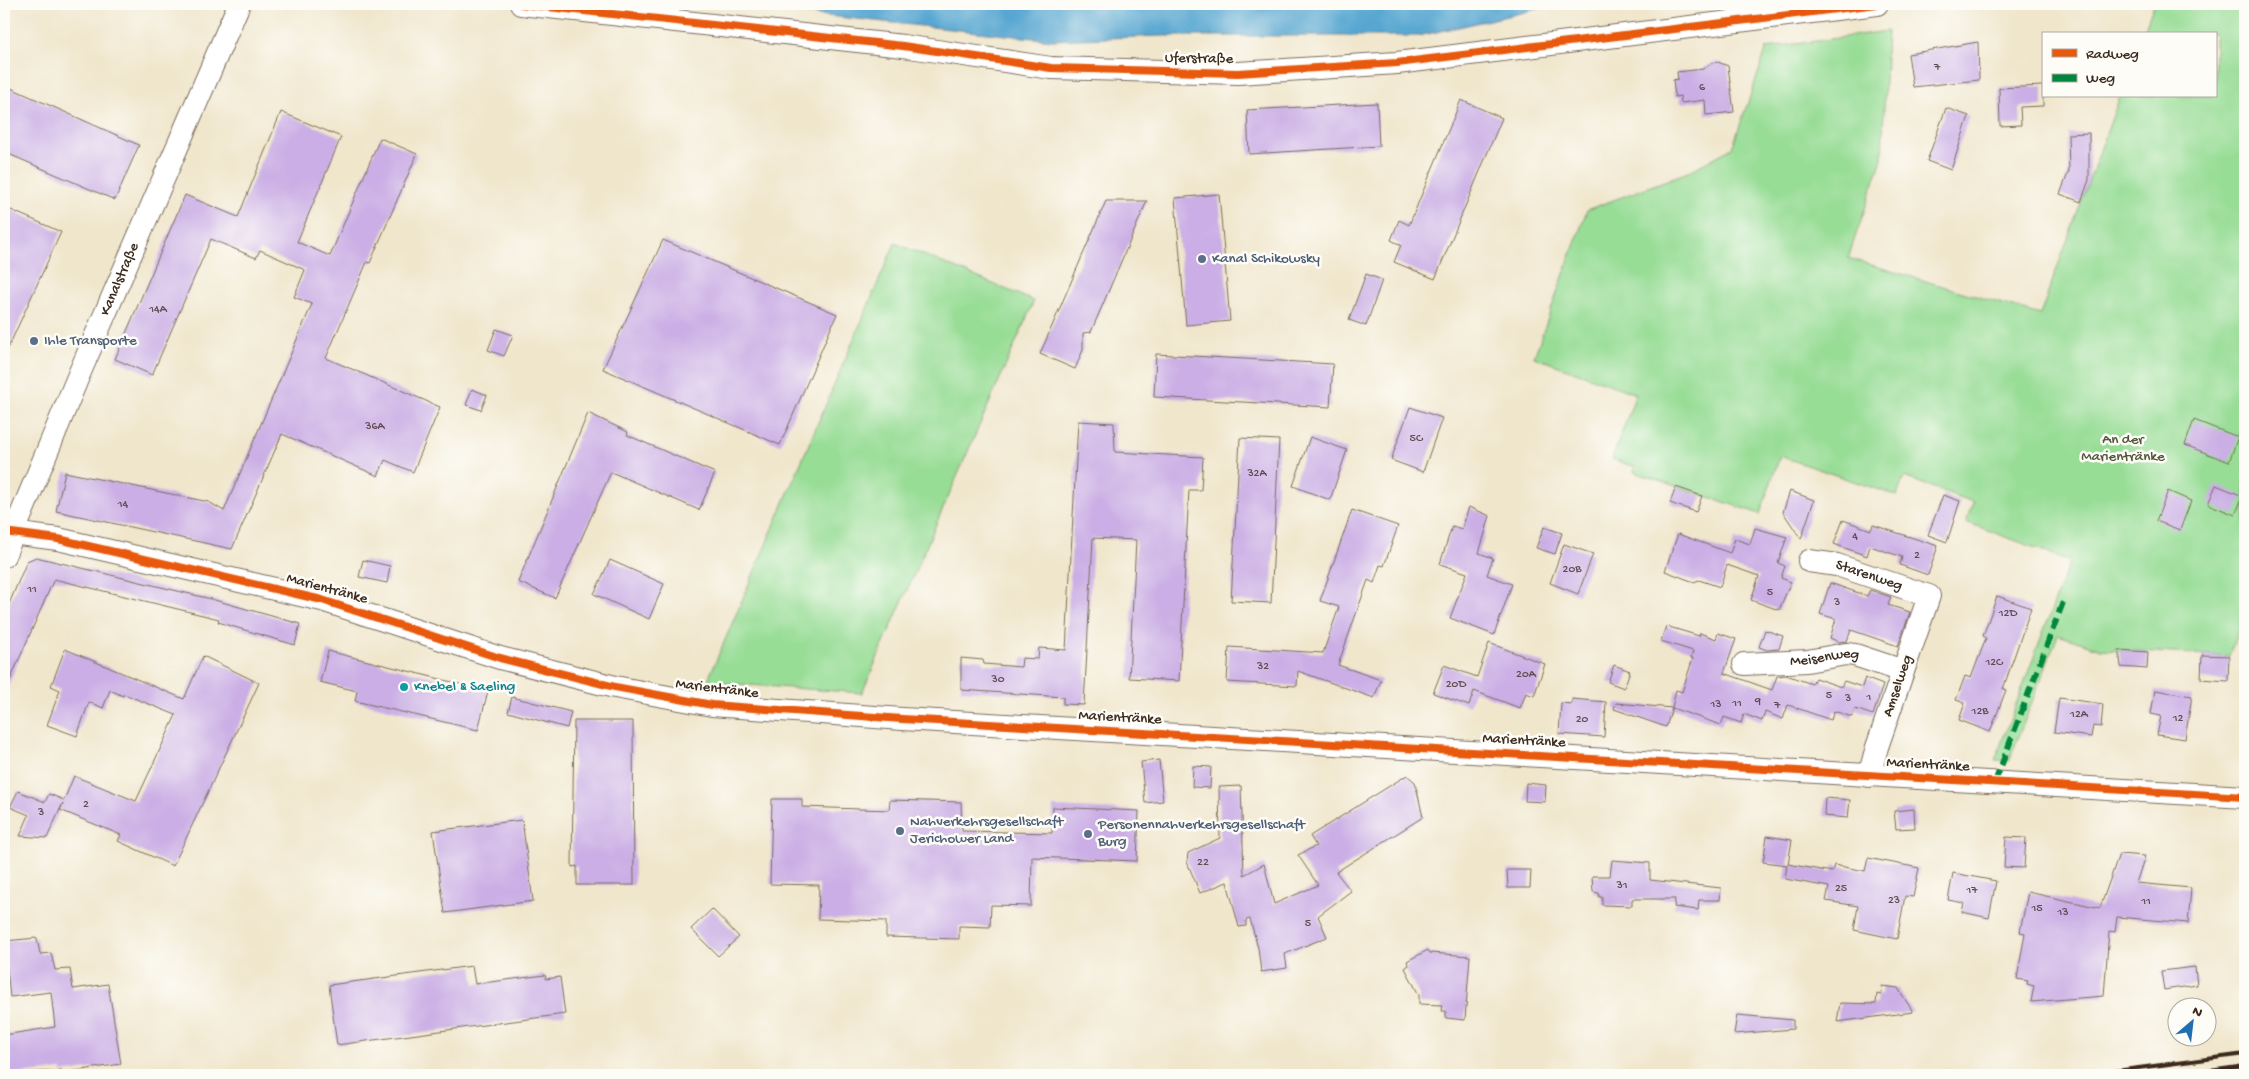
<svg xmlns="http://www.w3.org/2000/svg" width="2249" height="1079" font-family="'Gochi Hand',sans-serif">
<rect width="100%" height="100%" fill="#fdfcf7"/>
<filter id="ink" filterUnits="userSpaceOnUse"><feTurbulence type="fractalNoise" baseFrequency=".02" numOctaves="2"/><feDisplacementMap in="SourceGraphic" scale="10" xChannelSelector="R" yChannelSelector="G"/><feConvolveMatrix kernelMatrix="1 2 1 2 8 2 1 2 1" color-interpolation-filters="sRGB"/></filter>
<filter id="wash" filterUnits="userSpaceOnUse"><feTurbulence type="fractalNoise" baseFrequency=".0096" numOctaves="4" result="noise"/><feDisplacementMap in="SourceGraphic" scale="20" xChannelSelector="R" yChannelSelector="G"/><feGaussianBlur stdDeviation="1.12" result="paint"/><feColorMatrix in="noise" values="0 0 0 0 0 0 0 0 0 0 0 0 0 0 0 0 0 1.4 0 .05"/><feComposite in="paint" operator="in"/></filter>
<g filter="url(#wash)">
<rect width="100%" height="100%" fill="#f0e6cc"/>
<g fill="#98dd96" stroke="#6a845a">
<polygon points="2154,4 2245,4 2245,624 2241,623 2229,656 2101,649 2058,635 2009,761 1995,760 2070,561 1966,522 1973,502 1904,477 1897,496 1780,456 1760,514 1634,472 1635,467 1612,459 1636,394 1534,357 1587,210 1688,172 1732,148 1767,48 1887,31 1882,159 1848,258 2040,315 2120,96 2215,96 2215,34 2143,34"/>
<polygon points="895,243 1034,301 862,693 707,682"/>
</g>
<polygon fill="#58a7d2" stroke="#4a6878" points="716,4 1560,4 1419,36 1164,36 1052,40"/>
<g id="blocks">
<g fill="#caaee5">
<polygon points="1978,42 1979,80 1913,87 1908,54"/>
<polygon points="1718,62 1728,66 1734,112 1706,115 1705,100 1681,103 1680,96 1675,97 1673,80 1678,79 1677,72 1703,69 1712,63"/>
<polygon points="4,85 139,145 115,200 4,152"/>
<polygon points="2043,86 2043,106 2020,107 2021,125 2000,126 1999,88"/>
<polygon points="1461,100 1502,118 1435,279 1394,262 1401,245 1391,240 1399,220 1409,225"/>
<polygon points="1377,103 1379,146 1249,154 1247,110"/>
<polygon points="1946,108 1969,116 1951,170 1927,161"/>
<polygon points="281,112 341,137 297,242 330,256 380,138 417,154 370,263 367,262 326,358 440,407 413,472 385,460 378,476 282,434 232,549 56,511 65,472 209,502 224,511 312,304 294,297 305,270 260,250 256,258 211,239 152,375 115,359 185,195 238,217"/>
<polygon points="2089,133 2089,180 2081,202 2060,194 2069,171 2068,134"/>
<polygon points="1219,194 1230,321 1186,325 1175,198"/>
<polygon points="1106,201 1147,201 1091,332 1083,333 1083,350 1075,369 1040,354"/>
<polygon points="4,207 61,232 4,357"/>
<polygon points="663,240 837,314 780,445 603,369"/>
<polygon points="1366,274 1382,280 1366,326 1349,320"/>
<polygon points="496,329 513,335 504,356 488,350"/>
<polygon points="1156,354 1333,364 1330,407 1154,397"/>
<polygon points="472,389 487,395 481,410 466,405"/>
<polygon points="1410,407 1442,418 1423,472 1391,460"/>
<polygon points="588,413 628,432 627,435 715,473 699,510 611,472 555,598 518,582"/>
<polygon points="2194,420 2238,437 2229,462 2185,445"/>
<polygon points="1078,421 1114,423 1115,452 1203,457 1201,490 1189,490 1179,681 1129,678 1136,540 1093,538 1084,705 1063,704 1063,697 961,690 961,658 983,660 984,664 1021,667 1022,658 1038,659 1039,648 1066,650"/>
<polygon points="1310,437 1347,450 1330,500 1293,486"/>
<polygon points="1240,438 1279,440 1271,603 1231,601"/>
<polygon points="2216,485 2243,496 2235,515 2208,504"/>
<polygon points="1676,487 1702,496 1696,512 1670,503"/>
<polygon points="1790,491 1814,500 1801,539 1783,512"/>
<polygon points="2168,491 2191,501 2180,530 2156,521"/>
<polygon points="1943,495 1960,501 1947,542 1928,535"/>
<polygon points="1469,507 1490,516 1479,553 1493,558 1487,575 1512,584 1494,635 1450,618 1467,573 1440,564 1452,526 1462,529"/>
<polygon points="1352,510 1398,526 1384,566 1380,565 1374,583 1368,580 1338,665 1381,680 1374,698 1298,671 1297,686 1227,682 1229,647 1323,653 1339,607 1320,601"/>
<polygon points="1843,520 1871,530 1873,525 1938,546 1928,575 1900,565 1902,557 1870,546 1867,556 1834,544"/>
<polygon points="1544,527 1562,533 1555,554 1536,548"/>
<polygon points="1755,528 1787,537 1778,563 1785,566 1781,578 1791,582 1779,610 1751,600 1759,576 1727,565 1720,587 1699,580 1694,582 1665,571 1678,534 1730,553 1735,539 1750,544"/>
<polygon points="1564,544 1593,554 1578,594 1550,583"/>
<polygon points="36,557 211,599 300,624 295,645 218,622 219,619 54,579 4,694 4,616 27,561"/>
<polygon points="363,560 390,566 387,583 359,577"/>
<polygon points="610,560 664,584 649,619 594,594"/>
<polygon points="1830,583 1867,596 1870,590 1891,597 1888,605 1910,612 1898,646 1851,630 1847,641 1839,642 1830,638 1836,619 1820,614"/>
<polygon points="1997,596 2031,608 2003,689 2006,690 1990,732 1959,720 1965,703 1956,700 1965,676 1971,678 1986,638 1983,636"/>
<polygon points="1666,626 1699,636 1700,633 1716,639 1718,633 1736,639 1724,673 1772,690 1777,676 1786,675 1812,684 1815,678 1841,687 1844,681 1862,687 1865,678 1883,685 1873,715 1855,709 1852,717 1834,711 1831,720 1788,705 1783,719 1765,712 1762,721 1744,714 1741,723 1724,717 1721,725 1672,708 1666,727 1614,709 1616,703 1672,708 1676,690 1682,692 1693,658 1691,658 1693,651 1661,641"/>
<polygon points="1765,630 1783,636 1779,649 1767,650 1759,647"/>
<polygon points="1489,643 1545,664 1534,696 1526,693 1520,708 1474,691 1469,706 1433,693 1444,665 1477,677"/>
<polygon points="65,649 184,699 203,656 259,683 173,866 118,841 121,835 60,810 63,803 47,838 20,836 29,815 10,807 18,791 45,802 49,794 64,800 74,776 136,801 176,715 124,694 123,696 110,690 103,708 89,702 77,736 47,725 60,690 51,686"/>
<polygon points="2119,650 2148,652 2147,669 2121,667"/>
<polygon points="328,651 488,691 478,730 355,701 357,691 320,682"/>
<polygon points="2202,655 2229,656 2228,681 2201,679"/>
<polygon points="1614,665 1630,671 1624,688 1608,682"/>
<polygon points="2155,690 2192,696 2185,739 2157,735 2161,716 2151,714"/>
<polygon points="512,697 571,712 567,728 508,712"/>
<polygon points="2059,698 2103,704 2101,727 2093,726 2091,737 2054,732"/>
<polygon points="1572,699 1606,702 1604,737 1559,734 1561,703 1572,704"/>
<polygon points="574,721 633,721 634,885 577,885 577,866 572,867"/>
<polygon points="1159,760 1163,801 1145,803 1141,762"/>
<polygon points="1193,766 1211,767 1210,788 1192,787"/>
<polygon points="1407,775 1415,782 1423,817 1336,872 1351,891 1318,916 1327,937 1285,954 1287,968 1261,972 1258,948 1250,919 1246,920 1246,926 1239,927 1227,882 1200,893 1187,862 1188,853 1220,838 1219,787 1241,786 1244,875 1264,864 1274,904 1318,885 1298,855 1316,846 1310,836"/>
<polygon points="1526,783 1546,785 1545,802 1525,801"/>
<polygon points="1825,798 1850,800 1848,818 1824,816"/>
<polygon points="772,799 802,799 802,807 889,810 890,800 961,802 962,831 1052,833 1053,807 1139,811 1137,861 1032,857 1031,906 991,905 990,927 959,926 959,939 886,937 886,921 818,919 819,885 770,884"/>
<polygon points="1914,809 1915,828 1896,829 1894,811"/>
<polygon points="522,820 533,901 445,913 433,831"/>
<polygon points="1767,836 1792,840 1788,864 1832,872 1834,865 1865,871 1868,858 1919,868 1913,897 1905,896 1897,939 1854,930 1858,906 1826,901 1829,887 1785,879 1787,865 1763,862"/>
<polygon points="2006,837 2026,838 2024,868 2004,867"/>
<polygon points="2119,854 2145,856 2136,883 2191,888 2188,923 2117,917 2115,932 2109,931 2104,996 2031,1002 2034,986 2027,984 2028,981 2017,979 2025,933 2020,932 2028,892 2100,908"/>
<polygon points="1612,860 1650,863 1650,880 1721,888 1720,900 1699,900 1698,910 1674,907 1675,899 1632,899 1632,906 1602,905 1602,897 1599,897 1599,893 1593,892 1592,876 1610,876"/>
<polygon points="1507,870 1531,870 1530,888 1508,888"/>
<polygon points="1953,873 1996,881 1989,918 1962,912 1964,903 1948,900"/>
<polygon points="712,909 739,937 718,956 691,929"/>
<polygon points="37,938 40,954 51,953 55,970 70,969 73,989 108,984 121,1064 62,1073 62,1070 4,1075 4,1035 55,1027 51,992 10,997 4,941"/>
<polygon points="1428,950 1430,953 1470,956 1465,1020 1446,1018 1446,1011 1441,1011 1442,1005 1419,1004 1419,995 1405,968 1409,965 1407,961"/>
<polygon points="472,966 475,984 545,975 546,979 560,977 565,1014 337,1045 329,985"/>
<polygon points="2195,967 2197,985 2164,990 2161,971"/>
<polygon points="1882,986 1898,988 1913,1012 1837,1022 1840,1003 1876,1004 1877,994 1881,995"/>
<polygon points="1737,1015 1793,1020 1793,1029 1734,1034"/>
</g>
</g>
</g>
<g filter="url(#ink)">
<use href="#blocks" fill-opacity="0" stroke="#7a6c5b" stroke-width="1"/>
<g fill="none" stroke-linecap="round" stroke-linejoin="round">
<defs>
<g id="minor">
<polyline points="521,4 903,46 1051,68 1238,73 1397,63 1877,4"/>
<polyline points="4,532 58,539 322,600 500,658 615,687 712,705 902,719 2245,797"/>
<path id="s1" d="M 4,556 L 80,372 L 239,4"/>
<path id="s2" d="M 1809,561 L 1837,565 L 1929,596 L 1877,747 L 1869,776"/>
<path id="s3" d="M 1744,664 L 1807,661 L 1846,654 L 1855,655 L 1903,671"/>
</g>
</defs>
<use href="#minor" stroke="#7a6c5b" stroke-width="24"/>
<use href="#minor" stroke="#fff" stroke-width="22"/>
<g stroke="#3b2a1e" stroke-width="4">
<polyline points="2085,1075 2245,1054"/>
<polyline points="2180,1075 2245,1066"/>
</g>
<polyline stroke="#00873e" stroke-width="6" stroke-dasharray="12 6" stroke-linecap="butt" points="1995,782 2065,597"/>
<defs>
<g id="cycleway">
<polyline points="521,4 903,46 1051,68 1238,73 1397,63 1877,4"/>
<polyline points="4,532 58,539 322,600 500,658 615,687 712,705 902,719 2245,797"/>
</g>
</defs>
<use href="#cycleway" stroke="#fdfcf7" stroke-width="11"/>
<use href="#cycleway" stroke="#e8590c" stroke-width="8"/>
</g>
</g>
<g fill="#5c6f8a" stroke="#fdfcf7" stroke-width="2">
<circle cx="1202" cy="259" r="5"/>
<circle cx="34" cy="341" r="5"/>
<circle cx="900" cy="831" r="5"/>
<circle cx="1088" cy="834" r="5"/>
</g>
<circle fill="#0f9aa8" stroke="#fdfcf7" stroke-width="2" cx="404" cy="687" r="5"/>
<g text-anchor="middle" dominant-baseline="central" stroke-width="5" stroke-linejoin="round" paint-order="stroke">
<g font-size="12" fill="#5f4b50">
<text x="1937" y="68">7</text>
<text x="1702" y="88">6</text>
<text x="158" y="310">14A</text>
<text x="375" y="427">36A</text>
<text x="1416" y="439">5C</text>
<text x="1257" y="474">32A</text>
<text x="123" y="505">14</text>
<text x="1855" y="537">4</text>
<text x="1917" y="556">2</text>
<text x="1572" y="570">20B</text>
<text x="32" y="590">11</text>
<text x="1770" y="593">5</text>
<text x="1837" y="603">3</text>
<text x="2008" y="614">12D</text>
<text x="1994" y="663">12C</text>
<text x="1263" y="667">32</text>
<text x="1526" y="675">20A</text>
<text x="998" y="680">30</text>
<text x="1456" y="685">20D</text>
<text x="1829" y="696">5</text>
<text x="1869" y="698">1</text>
<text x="1848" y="699">3</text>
<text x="1758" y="702">9</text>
<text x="1737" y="704">11</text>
<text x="1716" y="705">13</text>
<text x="1777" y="706">7</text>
<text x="1980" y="712">12B</text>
<text x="2079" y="715">12A</text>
<text x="2178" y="719">12</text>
<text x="1582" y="720">20</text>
<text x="86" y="805">2</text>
<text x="41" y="813">3</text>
<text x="1203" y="863">22</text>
<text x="1622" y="886">31</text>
<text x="1841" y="889">25</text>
<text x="1972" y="891">17</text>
<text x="1894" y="901">23</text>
<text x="2146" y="902">11</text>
<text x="2037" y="909">15</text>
<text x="2063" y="913">13</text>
<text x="1308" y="924">5</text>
</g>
<g font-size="15" fill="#3b2a1e" stroke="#fdfcf7">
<text transform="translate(1199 59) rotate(1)">Uferstraße</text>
<text stroke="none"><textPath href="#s1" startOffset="300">Kanalstraße</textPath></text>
<text stroke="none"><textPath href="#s2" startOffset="62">Starenweg</textPath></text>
<text transform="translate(327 589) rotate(15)">Marientränke</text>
<text stroke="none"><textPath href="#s3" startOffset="81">Meisenweg</textPath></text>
<text transform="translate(1898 686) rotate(-71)">Amselweg</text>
<text transform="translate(717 689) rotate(7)">Marientränke</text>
<text transform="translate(1120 718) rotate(3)">Marientränke</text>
<text transform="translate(1524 741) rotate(3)">Marientränke</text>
<text transform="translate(1928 765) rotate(3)">Marientränke</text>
</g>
<g font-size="15" fill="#4e5e75" stroke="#fdfcf7" text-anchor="start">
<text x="1212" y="259">Kanal Schikowsky</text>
<text x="44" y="341">Ihle Transporte</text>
<text x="910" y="822">Nahverkehrsgesellschaft<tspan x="910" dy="17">Jerichower Land</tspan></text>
<text x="1098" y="825">Personennahverkehrsgesellschaft<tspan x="1098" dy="17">Burg</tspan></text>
</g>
<g font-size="15" fill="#52573c" stroke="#fdfcf7">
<text x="2123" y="440">An der<tspan x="2123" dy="17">Marientränke</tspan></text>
</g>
<g font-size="15" fill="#0d838f" stroke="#fdfcf7" text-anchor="start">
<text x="414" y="687">Knebel &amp; Saeling</text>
</g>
</g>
<rect width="2249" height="1079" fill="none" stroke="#fdfcf7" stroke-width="20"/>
<rect x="2042" y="32" width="175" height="65" fill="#fdfcf7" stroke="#afa8a0"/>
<rect x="2052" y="49" width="25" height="8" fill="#e8590c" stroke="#afa8a0"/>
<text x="2086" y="58" font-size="15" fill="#3b2a1e">Radweg</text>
<rect x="2052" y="74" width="25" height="8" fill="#00873e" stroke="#afa8a0"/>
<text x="2086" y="82" font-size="15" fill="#3b2a1e">Weg</text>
<g transform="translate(2192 1022) rotate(28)"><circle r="24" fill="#fdfcf7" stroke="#afa8a0"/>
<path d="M0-4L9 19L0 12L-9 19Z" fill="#1f6fb2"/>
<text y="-8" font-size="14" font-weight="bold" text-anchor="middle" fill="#3b2a1e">N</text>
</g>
</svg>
